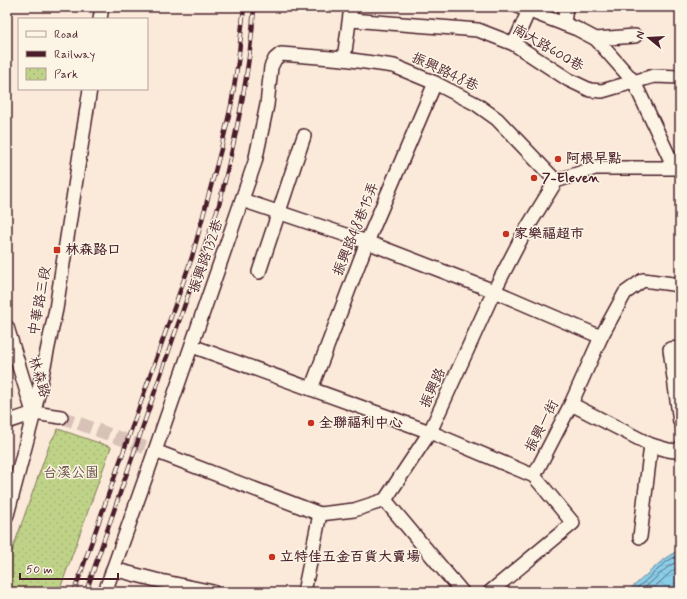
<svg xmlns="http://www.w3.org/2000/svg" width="687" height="599" font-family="Mynerve,'LXGW WenKai TC',sans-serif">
<defs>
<pattern id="park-dots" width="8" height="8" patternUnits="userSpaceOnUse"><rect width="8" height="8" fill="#bfd388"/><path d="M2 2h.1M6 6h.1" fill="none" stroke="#a6b576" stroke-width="1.8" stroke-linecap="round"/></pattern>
<pattern id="water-waves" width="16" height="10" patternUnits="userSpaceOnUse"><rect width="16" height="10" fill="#88cee9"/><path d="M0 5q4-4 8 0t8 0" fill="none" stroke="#77b0c8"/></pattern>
</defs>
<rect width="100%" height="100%" fill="#fbeada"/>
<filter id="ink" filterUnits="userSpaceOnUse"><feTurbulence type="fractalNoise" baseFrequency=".025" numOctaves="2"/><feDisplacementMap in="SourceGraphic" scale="8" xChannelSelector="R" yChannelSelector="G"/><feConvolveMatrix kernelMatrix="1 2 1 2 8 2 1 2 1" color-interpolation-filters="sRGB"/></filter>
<g filter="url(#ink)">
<polygon fill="url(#park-dots)" stroke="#84795a" points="58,429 111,447 59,592 7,592 7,565 50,443"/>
<polygon fill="url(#water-waves)" stroke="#6f889d" points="680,549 680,592 627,592 664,559"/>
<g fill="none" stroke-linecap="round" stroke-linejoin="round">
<g stroke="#636577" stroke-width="1">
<polyline points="633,592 666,562 680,554"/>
<polyline points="640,592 669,566 680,560"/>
<polyline points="649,592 672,571 680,567"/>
</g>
<polyline stroke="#d8c1b7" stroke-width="13" stroke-dasharray="13 6" stroke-linecap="butt" points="61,417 155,451"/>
<defs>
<g id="minor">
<polyline points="519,7 577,29 596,39 634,82 674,167"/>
<polyline points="100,19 102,7"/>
<polyline points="351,20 478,30 514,44 569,80 590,90 602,91 654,76 680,77"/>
<polyline points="564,24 566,7"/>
<polyline points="596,39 635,36"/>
<polyline points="514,44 529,10"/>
<polyline points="344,59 351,7"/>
<polyline points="242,200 367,242 494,291 601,337"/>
<polyline points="259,272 304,136"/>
<polyline points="7,327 33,412"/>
<polyline points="192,346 430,432 534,476 573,523 490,592"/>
<polyline points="680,348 670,349 680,422"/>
<polyline points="311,389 367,242 435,83"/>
<polyline points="571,404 651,445 668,450 675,451 680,448"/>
<polyline points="7,422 34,413 61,417"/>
<polyline points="155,451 320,514 354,510 385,500 430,432 494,291 524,233 556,181 595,168 680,168"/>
<polyline points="534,476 571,404 601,337 625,293 643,280 680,285"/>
<polyline points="385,500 462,592"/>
<polyline points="7,515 34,413 56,309 90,89"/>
<polyline points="640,537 651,445"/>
<polyline points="113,569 156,580 213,592"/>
<polyline points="105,592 155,451 255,162 267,105 271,67 275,59 281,54 344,59 394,66 435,83 476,104 497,119 556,181"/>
<polyline points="304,592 320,514"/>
</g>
</defs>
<use href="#minor" stroke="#4a1f2b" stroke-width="16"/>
<use href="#minor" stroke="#fcf5e5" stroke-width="13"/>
<defs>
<g id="rail">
<polyline points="74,592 192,257 221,149 231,106 238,62 244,7"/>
<path d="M 86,592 L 219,205 C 235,140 250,74 254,7"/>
</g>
</defs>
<use href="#rail" stroke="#4a1f2b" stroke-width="4.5"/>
<use href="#rail" stroke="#fcf5e5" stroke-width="3" stroke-dasharray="9" stroke-linecap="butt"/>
</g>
</g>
<g fill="#c8321e" stroke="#fcf5e5" stroke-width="1.5">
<circle cx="558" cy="159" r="4"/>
<circle cx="534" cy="178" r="4"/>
<circle cx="506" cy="234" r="4"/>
<rect x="53" y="246" width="8" height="8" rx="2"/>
<circle cx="311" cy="423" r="4"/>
<circle cx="272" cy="557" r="4"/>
</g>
<g text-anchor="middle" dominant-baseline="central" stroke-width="3" stroke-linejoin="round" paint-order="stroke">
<g font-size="14" fill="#4a1f2b" stroke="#fcf5e5">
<text transform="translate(548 48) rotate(30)">南大路600巷</text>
<text transform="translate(445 72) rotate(25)">振興路48巷</text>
<text transform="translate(356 229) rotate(-68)">振興路48巷15弄</text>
<text transform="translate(206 256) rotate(-71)">振興路132巷</text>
<text transform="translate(40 301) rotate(-80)">中華路三段</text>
<text transform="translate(39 377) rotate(73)">林森路</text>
<text transform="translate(433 388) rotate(-66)">振興路</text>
<text transform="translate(542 426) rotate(-63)">振興一街</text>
</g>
<g font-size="14" font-weight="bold" fill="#4a1f2b" stroke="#fcf5e5" text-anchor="start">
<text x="566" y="159">阿根早點</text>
<text x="542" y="178">7-Eleven</text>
<text x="514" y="234">家樂福超市</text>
<text x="65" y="250">林森路口</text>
<text x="319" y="423">全聯福利中心</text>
<text x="280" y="557">立特佳五金百貨大賣場</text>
</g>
<g font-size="14" fill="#674c42" stroke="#fcf5e5">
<text x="71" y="473">台溪公園</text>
</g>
</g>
<rect width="687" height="599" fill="none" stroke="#fcf5e5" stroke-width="24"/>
<rect x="12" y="12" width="663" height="575" fill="none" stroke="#4a1f2b" stroke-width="1.5" filter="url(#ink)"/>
<rect x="18" y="18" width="130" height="72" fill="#fcf5e5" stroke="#b59f9b"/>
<rect x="26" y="31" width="20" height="6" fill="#fcf5e5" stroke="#b59f9b"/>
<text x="54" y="38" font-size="12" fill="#4a1f2b">Road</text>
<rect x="26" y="51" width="20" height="6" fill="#4a1f2b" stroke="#b59f9b"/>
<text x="54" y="58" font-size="12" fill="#4a1f2b">Railway</text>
<rect x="26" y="68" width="20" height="12" fill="url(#park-dots)" stroke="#b59f9b"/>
<text x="54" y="78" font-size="12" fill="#4a1f2b">Park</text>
<g transform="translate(649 38) rotate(288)" stroke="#fcf5e5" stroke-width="3" paint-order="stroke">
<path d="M0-3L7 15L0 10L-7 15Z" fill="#4a1f2b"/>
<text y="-6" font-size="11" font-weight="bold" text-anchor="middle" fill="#4a1f2b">N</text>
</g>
<path d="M20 573v6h98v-6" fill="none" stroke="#4a1f2b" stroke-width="2"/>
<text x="26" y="573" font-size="12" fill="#4a1f2b" stroke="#fcf5e5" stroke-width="3" paint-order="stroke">50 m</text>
</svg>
